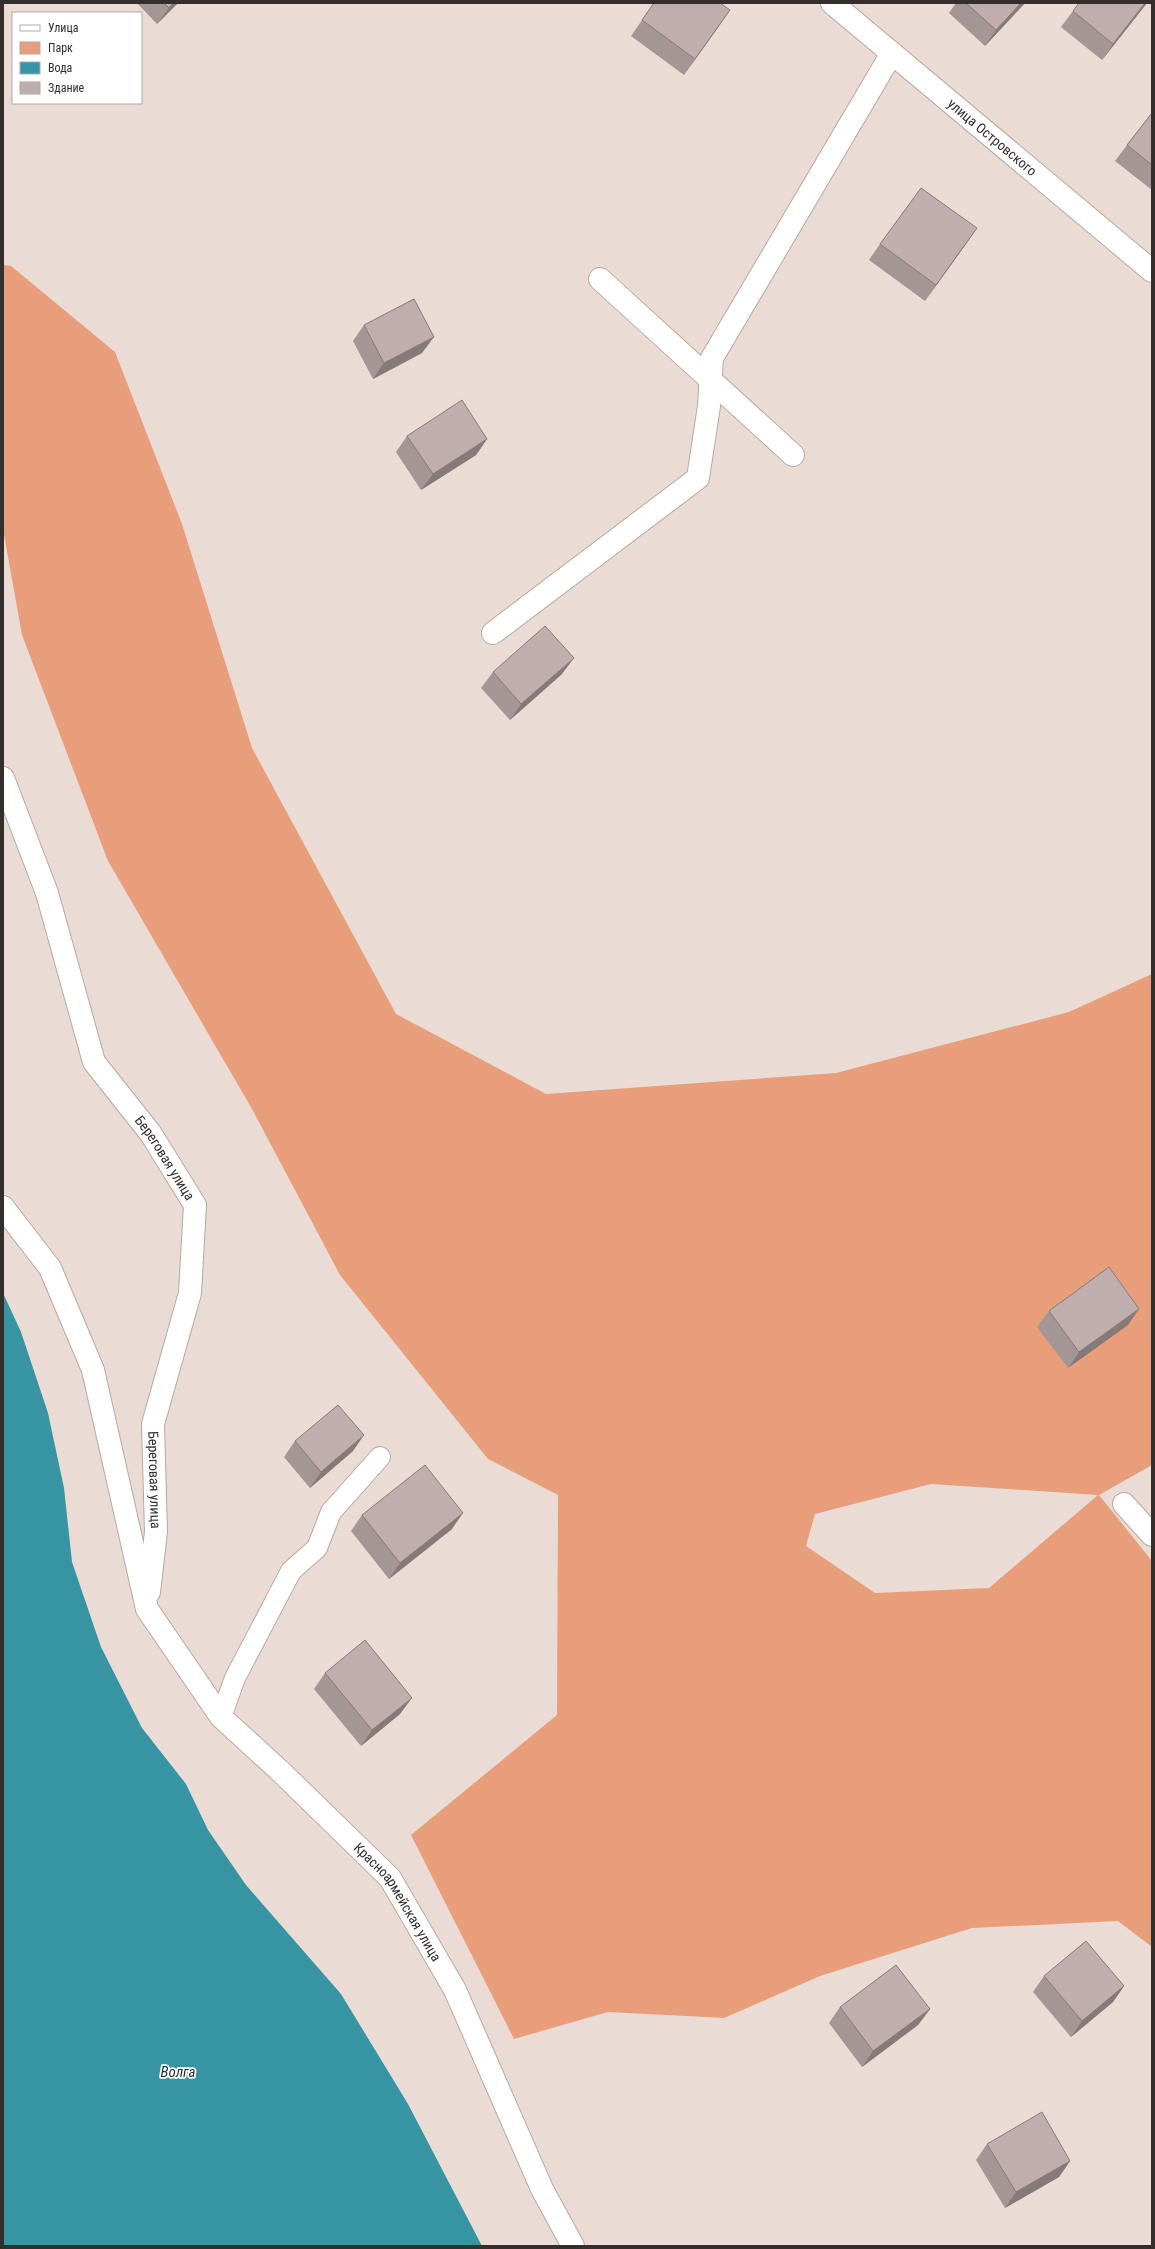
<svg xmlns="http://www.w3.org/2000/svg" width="1155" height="2249" font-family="'Roboto Condensed',sans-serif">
<rect width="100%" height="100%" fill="#eadbd4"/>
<path fill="#e99e7b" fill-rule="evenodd" d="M 3,265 L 11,266 L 115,352 L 182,524 L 252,748 L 396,1014 L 546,1094 L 836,1073 L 1069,1012 L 1152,974 L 1152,1465 L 1099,1495 L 1152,1561 L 1152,1947 L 1118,1921 L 972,1928 L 820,1976 L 724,2018 L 608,2012 L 514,2039 L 411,1835 L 557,1715 L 558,1495 L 488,1459 L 340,1275 L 252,1109 L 108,861 L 22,635 L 3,529 ZM 931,1484 L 1098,1495 L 989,1588 L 875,1593 L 806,1546 L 815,1514 Z"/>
<polygon fill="#3795a3" points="3,1293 21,1332 48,1413 64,1488 72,1562 101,1647 142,1728 186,1784 208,1830 246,1885 341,1994 408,2104 482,2246 3,2246"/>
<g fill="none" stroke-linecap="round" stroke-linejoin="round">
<defs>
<polyline id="service" points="221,1717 235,1678 291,1571 317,1548 331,1512 380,1457"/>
<g id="minor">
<path id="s1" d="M 832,3 L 1152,271"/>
<polyline points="600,279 793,455"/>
<polyline points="493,633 698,478 709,406 712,358 892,53"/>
<path id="s2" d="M 3,778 L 47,893 L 94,1062 L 151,1134 L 195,1205 L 190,1293 L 153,1424 L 156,1532 L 149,1592"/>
<path id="s3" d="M 3,1207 L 50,1268 L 93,1370 L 147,1609 L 221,1717 L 279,1770 L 390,1878 L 455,1990 L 542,2189 L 573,2246"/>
<polyline points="1124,1504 1152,1535"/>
</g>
</defs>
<use href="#service" stroke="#b7a8a2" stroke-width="22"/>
<use href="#minor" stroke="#b7a8a2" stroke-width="24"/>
<use href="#service" stroke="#fff" stroke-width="20"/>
<use href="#minor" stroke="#fff" stroke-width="22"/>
</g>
<g fill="#a49695">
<polygon points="137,3 178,3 157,24"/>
<polygon points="654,3 719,26 684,75 631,36"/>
<polygon points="956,3 1025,3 985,46 949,13"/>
<polygon points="1147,3 1102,60 1061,27 1073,11"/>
<polygon points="1152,113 1152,190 1115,161 1127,145"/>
<polygon points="880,244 966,244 925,301 869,260"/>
<polygon points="364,325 422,353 373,379 353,341"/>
<polygon points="407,436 487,439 476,455 421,490 396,452"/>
<polygon points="493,672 562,674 510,720 481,688"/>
<polygon points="1049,1311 1128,1325 1068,1368 1037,1327"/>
<polygon points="295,1441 353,1451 310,1488 284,1457"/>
<polygon points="362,1515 452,1529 389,1579 351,1531"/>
<polygon points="325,1673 400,1714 361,1746 314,1689"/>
<polygon points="1044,1976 1124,1986 1113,2002 1071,2037 1033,1992"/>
<polygon points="840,2007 930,2009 918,2025 862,2067 829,2023"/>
<polygon points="987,2144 1070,2161 1059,2177 1005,2208 976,2160"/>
</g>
<g fill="#867a79">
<polygon points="173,3 178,3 157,24 169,8"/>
<polygon points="1021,3 1025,3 985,46 996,30"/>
<polygon points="1145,3 1147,3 1102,60 1113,44"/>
<polygon points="730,10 719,26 684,75 695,59"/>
<polygon points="977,228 966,244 925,301 936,285"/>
<polygon points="434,337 422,353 373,379 384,363"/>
<polygon points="487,439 476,455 421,490 433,474"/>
<polygon points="574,658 562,674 510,720 521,704"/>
<polygon points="1139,1309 1128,1325 1068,1368 1079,1352"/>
<polygon points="364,1435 353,1451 310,1488 321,1472"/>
<polygon points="463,1513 452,1529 389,1579 400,1563"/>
<polygon points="412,1698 400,1714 361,1746 372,1730"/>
<polygon points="1124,1986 1113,2002 1071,2037 1082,2021"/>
<polygon points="930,2009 918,2025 862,2067 873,2051"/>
<polygon points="1070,2161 1059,2177 1005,2208 1016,2192"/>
</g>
<g fill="#bfaead" stroke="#867a79">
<polygon points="164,3 173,3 169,8"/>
<polygon points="654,3 720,3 730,10 695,59 642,20"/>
<polygon points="966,3 1021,3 996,30"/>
<polygon points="1079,3 1145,3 1113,44 1073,11"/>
<polygon points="1152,113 1152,165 1127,145"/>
<polygon points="921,188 977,228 936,285 880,244"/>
<polygon points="414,299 434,337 384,363 364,325"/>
<polygon points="462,400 487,439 433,474 407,436"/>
<polygon points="545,626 574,658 521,704 493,672"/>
<polygon points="1109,1267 1139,1309 1079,1352 1049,1311"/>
<polygon points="338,1405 364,1435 321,1472 295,1441"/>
<polygon points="425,1465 463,1513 400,1563 362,1515"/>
<polygon points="365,1640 412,1698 372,1730 325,1673"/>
<polygon points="1086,1941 1124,1986 1082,2021 1044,1976"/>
<polygon points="896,1965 930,2009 873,2051 840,2007"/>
<polygon points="1042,2112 1070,2161 1016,2192 987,2144"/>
</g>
<g text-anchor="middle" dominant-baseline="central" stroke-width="3.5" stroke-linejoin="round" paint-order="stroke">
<g font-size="14" fill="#342e2c" stroke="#fff">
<text stroke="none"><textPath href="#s1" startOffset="209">улица Островского</textPath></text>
<text stroke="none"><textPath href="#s2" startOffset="418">Береговая улица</textPath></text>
<text stroke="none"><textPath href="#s2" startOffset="754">Береговая улица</textPath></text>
<text stroke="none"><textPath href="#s3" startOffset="821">Красноармейская улица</textPath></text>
</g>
<g font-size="15" font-style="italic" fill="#1a2f33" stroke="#fff">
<text x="178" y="2072">Волга</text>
</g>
</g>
<rect width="1155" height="2249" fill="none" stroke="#342e2c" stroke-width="8"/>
<rect x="12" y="12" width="130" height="92" fill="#ffffff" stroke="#aeabab"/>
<rect x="20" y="25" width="20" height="6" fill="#ffffff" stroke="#aeabab"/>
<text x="48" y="32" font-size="12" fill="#342e2c">Улица</text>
<rect x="20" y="42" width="20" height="12" fill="#e99e7b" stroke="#aeabab"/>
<text x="48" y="52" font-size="12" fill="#342e2c">Парк</text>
<rect x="20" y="62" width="20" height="12" fill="#3795a3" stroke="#aeabab"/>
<text x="48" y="72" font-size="12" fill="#342e2c">Вода</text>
<rect x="20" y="82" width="20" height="12" fill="#bfaead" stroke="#aeabab"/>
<text x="48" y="92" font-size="12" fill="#342e2c">Здание</text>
</svg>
